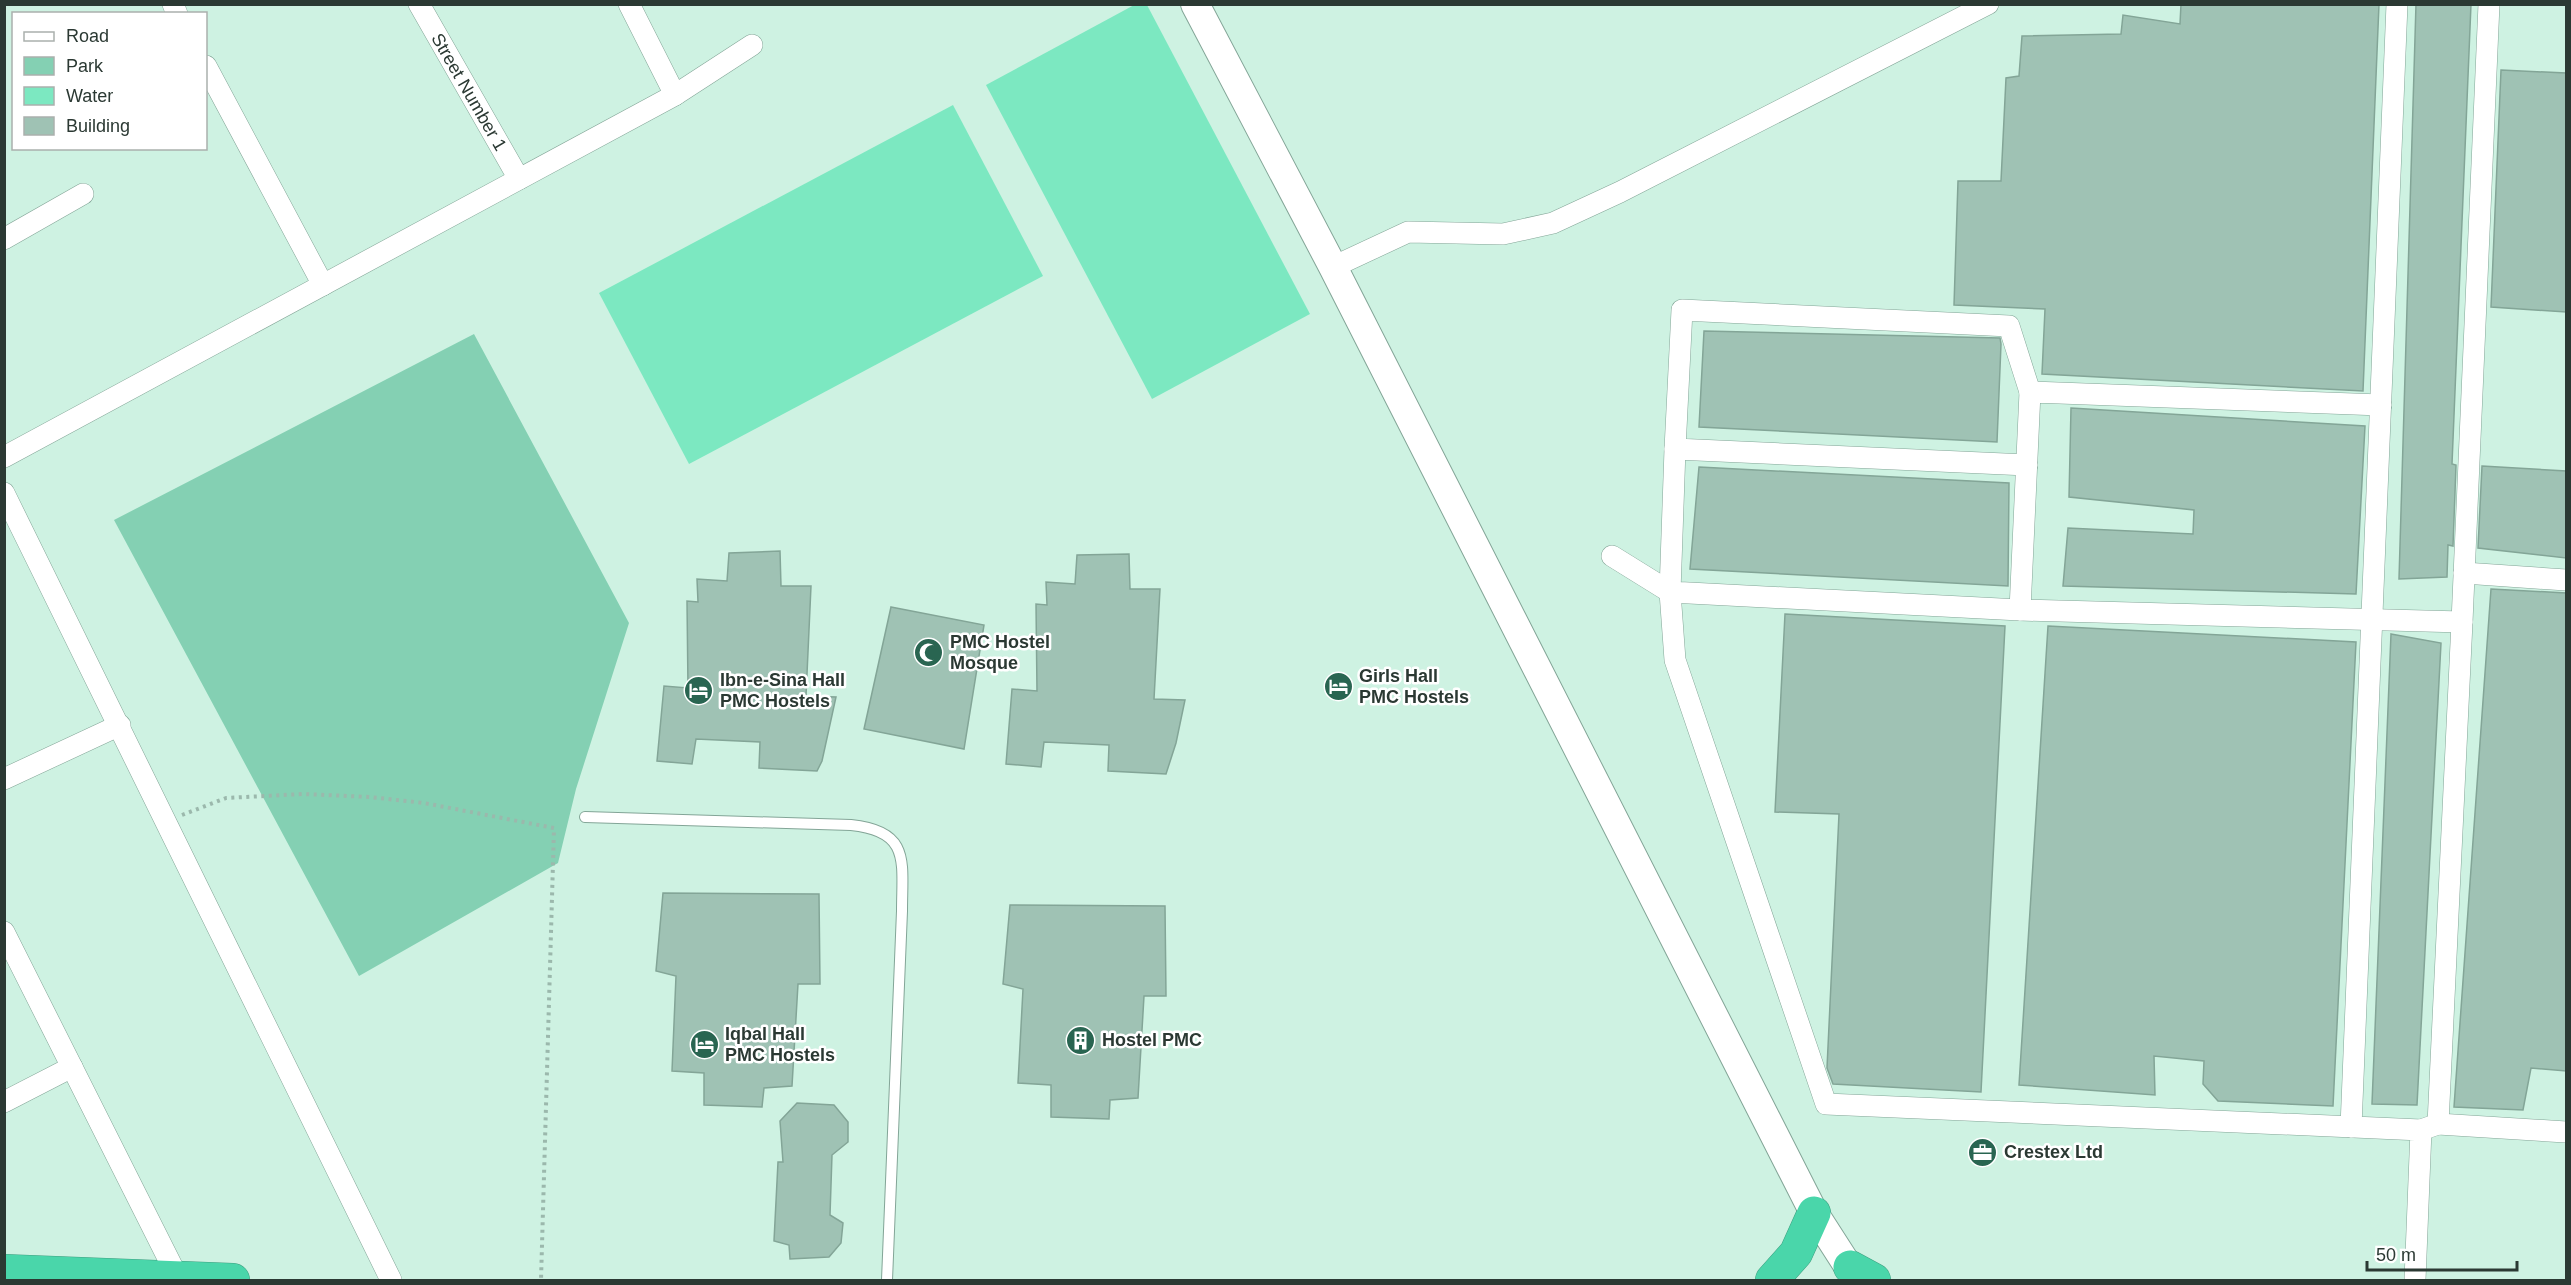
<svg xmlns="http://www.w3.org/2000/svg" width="2571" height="1285" font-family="Helvetica,sans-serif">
<rect width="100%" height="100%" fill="#cef2e2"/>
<polygon fill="#84d0b3" points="474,334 629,623 576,789 558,863 359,976 114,520"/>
<g fill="#7ce8c1">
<polygon points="1136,4 1147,5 1310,314 1152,399 986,85"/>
<polygon points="953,105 1043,276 689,464 599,293"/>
</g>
<g fill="#9fc2b4" stroke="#83a597" stroke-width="1.5">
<polygon points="2181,4 2379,4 2363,391 2042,374 2045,309 1954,305 1958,181 2001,181 2006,78 2019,76 2022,36 2121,34 2123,15 2180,24"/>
<polygon points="2416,4 2471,4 2452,464 2456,465 2453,546 2448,545 2447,577 2399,579"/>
<polygon points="2501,70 2566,73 2566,312 2491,307"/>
<polygon points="1704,331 2000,338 2001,344 1997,442 1699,427"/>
<polygon points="2071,408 2365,426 2356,594 2063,586 2068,528 2193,534 2194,510 2069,497"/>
<polygon points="2482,466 2566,471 2566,558 2478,548"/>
<polygon points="1699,467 2009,483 2008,586 1690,569"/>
<polygon points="780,551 781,586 811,586 806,696 836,697 822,761 817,771 759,768 760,742 696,739 692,764 657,761 664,686 688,688 687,601 698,602 697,579 727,581 729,553"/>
<polygon points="1129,554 1130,589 1160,589 1154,699 1185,700 1176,743 1166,774 1108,771 1109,745 1044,742 1041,767 1006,764 1012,689 1037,691 1036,604 1047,605 1046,582 1075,584 1077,555"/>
<polygon points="2491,589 2566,593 2566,1071 2531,1068 2523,1110 2454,1107"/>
<polygon points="891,607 984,625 964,749 864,729"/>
<polygon points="1785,614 2005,626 1981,1092 1833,1084 1827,1068 1839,814 1775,812"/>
<polygon points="2048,626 2356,642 2333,1106 2218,1101 2203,1084 2204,1061 2154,1056 2155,1095 2019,1085"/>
<polygon points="2391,634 2441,643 2417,1105 2372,1104"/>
<polygon points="663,893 819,894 820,984 798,984 792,1086 764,1088 762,1107 704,1105 704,1073 672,1071 676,976 656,971"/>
<polygon points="1010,905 1165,906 1166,996 1144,996 1138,1098 1110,1100 1109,1119 1051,1117 1051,1085 1018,1083 1023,989 1003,984"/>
<polygon points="797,1103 834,1105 848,1122 848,1142 832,1155 830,1215 843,1223 841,1243 829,1257 790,1259 789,1245 774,1241 778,1162 783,1162 780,1121"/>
</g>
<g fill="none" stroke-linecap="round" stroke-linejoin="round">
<defs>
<path id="lane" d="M 585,817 L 851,825 C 911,831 902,862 902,911 L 887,1280"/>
<g id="street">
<polyline points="173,4 177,14"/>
<polyline points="419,4 519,179"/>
<polyline points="206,66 323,285"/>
<polyline points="675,95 752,45"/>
<polyline points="4,239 83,194"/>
<polyline points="1333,267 1408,232 1503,234 1553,223 1620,192 1988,4"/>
<polyline points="1675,449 1670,592 2020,610 2462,622 2438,1124 2421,1130"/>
<polyline points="4,457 675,95 629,4"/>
<polyline points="2027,465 1675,449 1682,310 2009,326 2030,392"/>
<polyline points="4,493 391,1280"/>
<polyline points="1612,556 1670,592 1675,660 1826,1104 2421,1130 2415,1280"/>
<polyline points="2464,573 2566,580"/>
<polyline points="2020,610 2030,392 2381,405"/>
<polyline points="2462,622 2489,4"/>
<polyline points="4,779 120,725"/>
<polyline points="4,932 178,1278"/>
<polyline points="4,1102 72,1067"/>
<polyline points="2438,1124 2566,1132"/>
<polyline points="2351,1127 2397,4"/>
</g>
<polyline id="secondary" points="1195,4 1333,267 1814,1213 1857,1280"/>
<g id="highway">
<polyline points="1850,1267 1874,1280"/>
<polyline points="4,1271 233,1280"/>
<polyline points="1772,1280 1796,1253 1814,1213"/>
</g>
</defs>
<use href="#lane" stroke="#83a597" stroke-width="12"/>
<use href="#street" stroke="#83a597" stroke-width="22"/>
<use href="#secondary" stroke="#83a597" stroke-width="30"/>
<use href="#highway" stroke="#3f9f80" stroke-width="34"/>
<polyline stroke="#9bb8ac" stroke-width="4" stroke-dasharray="3 4.5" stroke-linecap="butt" points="182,815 226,798 303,794 370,797 424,803 554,828 541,1280"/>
<use href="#lane" stroke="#fff" stroke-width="10"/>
<use href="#street" stroke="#fff" stroke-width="21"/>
<use href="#secondary" stroke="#fff" stroke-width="28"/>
<use href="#highway" stroke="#4ad6aa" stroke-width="33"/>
</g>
<defs>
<symbol id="mosque-disc" viewBox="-11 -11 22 22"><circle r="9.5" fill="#296551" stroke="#fff"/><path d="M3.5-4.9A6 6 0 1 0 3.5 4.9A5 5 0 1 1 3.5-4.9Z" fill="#fff"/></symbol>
<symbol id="hotel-disc" viewBox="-11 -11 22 22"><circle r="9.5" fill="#296551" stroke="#fff"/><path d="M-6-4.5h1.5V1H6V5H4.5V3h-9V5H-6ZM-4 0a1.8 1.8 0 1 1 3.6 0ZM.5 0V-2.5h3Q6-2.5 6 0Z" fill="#fff"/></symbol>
<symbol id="building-disc" viewBox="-11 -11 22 22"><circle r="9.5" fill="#296551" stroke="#fff"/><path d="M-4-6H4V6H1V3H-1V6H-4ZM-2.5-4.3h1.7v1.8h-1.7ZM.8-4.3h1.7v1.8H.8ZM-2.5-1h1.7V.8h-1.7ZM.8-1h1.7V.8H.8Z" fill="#fff"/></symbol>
<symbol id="office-disc" viewBox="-11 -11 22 22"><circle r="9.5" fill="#296551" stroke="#fff"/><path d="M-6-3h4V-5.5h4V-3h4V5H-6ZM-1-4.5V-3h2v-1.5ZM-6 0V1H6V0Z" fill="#fff"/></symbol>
</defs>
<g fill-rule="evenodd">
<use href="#mosque-disc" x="912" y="636" width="33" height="33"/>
<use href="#hotel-disc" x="1322" y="670" width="33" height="33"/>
<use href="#hotel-disc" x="682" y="674" width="33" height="33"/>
<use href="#building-disc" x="1064" y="1024" width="33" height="33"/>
<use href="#hotel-disc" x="688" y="1028" width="33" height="33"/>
<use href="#office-disc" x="1966" y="1136" width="33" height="33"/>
</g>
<g text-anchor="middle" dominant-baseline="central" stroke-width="5" stroke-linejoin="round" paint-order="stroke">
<g font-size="18" fill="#2b3933" stroke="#fff">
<text transform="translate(469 92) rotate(60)">Street Number 1</text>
</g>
<g font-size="18" font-weight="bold" fill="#2b3933" stroke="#fff" text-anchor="start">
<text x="950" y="642">PMC Hostel<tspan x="950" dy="21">Mosque</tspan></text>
<text x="1359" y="676">Girls Hall<tspan x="1359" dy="21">PMC Hostels</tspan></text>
<text x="720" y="680">Ibn-e-Sina Hall<tspan x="720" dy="21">PMC Hostels</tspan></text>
<text x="725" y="1034">Iqbal Hall<tspan x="725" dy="21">PMC Hostels</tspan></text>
<text x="1102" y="1040">Hostel PMC</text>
<text x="2004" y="1152">Crestex Ltd</text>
</g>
</g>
<rect width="2571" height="1285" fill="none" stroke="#2b3933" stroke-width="12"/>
<rect x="12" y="12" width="195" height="138" fill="#ffffff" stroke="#aab0ad" stroke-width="1.5"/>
<rect x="24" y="32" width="30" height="9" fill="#ffffff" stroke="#aab0ad" stroke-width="1.5"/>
<text x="66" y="42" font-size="18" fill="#2b3933">Road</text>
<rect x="24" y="57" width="30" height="18" fill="#84d0b3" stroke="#aab0ad" stroke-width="1.5"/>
<text x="66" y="72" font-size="18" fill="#2b3933">Park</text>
<rect x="24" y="87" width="30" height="18" fill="#7ce8c1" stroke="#aab0ad" stroke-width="1.5"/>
<text x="66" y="102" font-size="18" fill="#2b3933">Water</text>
<rect x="24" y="117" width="30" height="18" fill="#9fc2b4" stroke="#aab0ad" stroke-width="1.5"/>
<text x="66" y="132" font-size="18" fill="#2b3933">Building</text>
<path d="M2367 1261v9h150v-9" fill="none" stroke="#2b3933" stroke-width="3"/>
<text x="2376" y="1261" font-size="18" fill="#2b3933" stroke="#ffffff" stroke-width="4.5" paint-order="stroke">50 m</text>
</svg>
